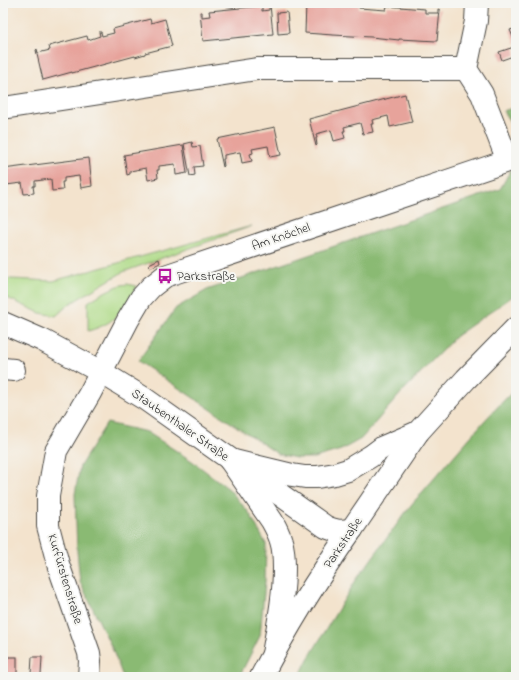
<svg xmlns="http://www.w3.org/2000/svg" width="519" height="680" font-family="'Indie Flower',sans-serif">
<rect width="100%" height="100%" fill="#f6f6f2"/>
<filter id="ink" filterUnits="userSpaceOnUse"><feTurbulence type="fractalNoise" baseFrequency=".025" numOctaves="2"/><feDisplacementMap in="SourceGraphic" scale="8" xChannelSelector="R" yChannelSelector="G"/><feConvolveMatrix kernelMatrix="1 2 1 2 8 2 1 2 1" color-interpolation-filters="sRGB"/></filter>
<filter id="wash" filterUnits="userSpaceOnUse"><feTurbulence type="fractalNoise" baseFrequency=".012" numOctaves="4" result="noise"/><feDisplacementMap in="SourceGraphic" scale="16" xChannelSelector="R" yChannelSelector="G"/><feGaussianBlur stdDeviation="0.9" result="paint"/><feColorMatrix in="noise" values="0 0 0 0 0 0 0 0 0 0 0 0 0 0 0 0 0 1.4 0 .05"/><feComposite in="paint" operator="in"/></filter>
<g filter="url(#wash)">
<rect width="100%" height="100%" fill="#f3e3cd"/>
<g fill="#aeda86" stroke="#6c8258">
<polygon points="252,226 123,272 91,291 68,305 56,316 40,313 3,296 3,278 11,279 53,281"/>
<path d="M 127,284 L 137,286 C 123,310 117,323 88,331 L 88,302 C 101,294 113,286 127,284 Z"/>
</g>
<g fill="#8aba73" stroke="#5a724f">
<polygon points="516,107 516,131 503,111"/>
<polygon points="516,161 516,293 509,299 456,336 402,392 361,439 341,450 314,458 296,458 278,454 138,361 176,308 207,290 500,189"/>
<polygon points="516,388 516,677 299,677 308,659 356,580 411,505 486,419"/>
<polygon points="107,423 147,432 192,461 229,489 250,514 266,544 265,582 260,636 239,677 123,677 112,648 80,582 77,551 75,494 80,466"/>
</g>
<g id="blocks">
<g fill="#e7a39b">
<polygon points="306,3 336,3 359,4 359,8 386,10 387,6 425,9 425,13 438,13 438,9 440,10 437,41 399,39 399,40 371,37 333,35 305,33"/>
<polygon points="269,5 270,5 273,34 203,41 200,12 202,12 202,17 210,16 209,11 262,6 262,11 269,10"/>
<polygon points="287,12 289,33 278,34 277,13"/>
<polygon points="150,19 151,23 165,19 172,46 145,53 145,54 135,57 135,56 72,73 72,72 43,80 36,50 37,49 38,53 50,50 49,46 87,36 88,40 100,36 99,32 101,32 102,36 114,33 113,29"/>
<polygon points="516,28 516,44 510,30"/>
<polygon points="514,47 516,55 502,60 499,52"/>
<polygon points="405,94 412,122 390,127 388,116 372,120 373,124 371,124 373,132 363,134 360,123 344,127 345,131 343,131 345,138 334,141 331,130 316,134 317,138 316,138 317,145 316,146 309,119"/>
<polygon points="275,127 281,155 270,157 268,146 252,149 253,153 250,154 252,161 242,163 240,152 224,155 224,159 223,159 224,166 223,167 217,139"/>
<polygon points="192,142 193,147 200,146 203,166 194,167 195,175 190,176 184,144"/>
<polygon points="183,145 187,173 176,175 175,164 159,166 159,170 157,170 158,178 148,180 146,168 130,171 130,174 127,175 124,155"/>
<polygon points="89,158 92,186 81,188 79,176 64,178 64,182 62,182 63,190 52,191 51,179 35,181 35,186 33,186 34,193 24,194 22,183 6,185 6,189 4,189 3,169"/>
<polygon points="159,259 160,263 150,268 149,264"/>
<rect x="3" y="657" width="14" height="20"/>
<polygon points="32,657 42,657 41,675 31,674"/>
</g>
</g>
</g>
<g filter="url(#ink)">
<use href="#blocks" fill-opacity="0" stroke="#494743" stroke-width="1"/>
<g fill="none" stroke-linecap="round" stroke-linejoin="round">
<defs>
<g id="street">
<polyline points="477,3 476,21 466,69 482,94 508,161"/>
<polyline points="3,108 257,69 466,69"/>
<polyline points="3,369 14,370"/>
<polyline points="89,677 90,661 89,653 58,564 48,526 48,496 56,451 90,393 128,320 141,298 151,287 165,276 516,158"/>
</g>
<path id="secondary" d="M 3,323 L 42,340 L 101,372 L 145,399 L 326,527 C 335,531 342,532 352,529"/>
<g id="primary">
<path d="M 230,460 L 272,521 C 276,528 279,534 281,541 C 284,550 284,559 284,568 C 284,597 278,625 273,654"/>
<path d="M 261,677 C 288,625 319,576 352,529"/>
</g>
<g id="highway">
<polyline points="230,460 292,475 305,477 317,477 335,474 348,470 371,456 383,447 418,432"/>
<polyline points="352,529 418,432 466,379 516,328"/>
</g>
</defs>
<use href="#street" stroke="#494743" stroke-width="24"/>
<use href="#secondary" stroke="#494743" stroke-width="24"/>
<use href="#primary" stroke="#494743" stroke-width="24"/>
<use href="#highway" stroke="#494743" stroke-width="24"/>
<use href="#street" stroke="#fff" stroke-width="22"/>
<use href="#secondary" stroke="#fff" stroke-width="22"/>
<use href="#primary" stroke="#fff" stroke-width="22"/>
<use href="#highway" stroke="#fff" stroke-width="22"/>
</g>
</g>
<defs>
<symbol id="bus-bare" viewBox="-9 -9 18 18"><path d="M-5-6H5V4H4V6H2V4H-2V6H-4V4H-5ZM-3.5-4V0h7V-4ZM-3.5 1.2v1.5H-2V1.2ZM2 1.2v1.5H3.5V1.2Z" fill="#b5179e" stroke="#f6f6f2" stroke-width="2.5" paint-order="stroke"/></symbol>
</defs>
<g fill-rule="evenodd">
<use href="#bus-bare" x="154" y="265" width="22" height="22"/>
</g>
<g text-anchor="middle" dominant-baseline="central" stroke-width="4" stroke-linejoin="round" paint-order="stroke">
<g font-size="13" fill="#2b2b2b" stroke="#f6f6f2">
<text transform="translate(281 237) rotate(-19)">Am Knöchel</text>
<text transform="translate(180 425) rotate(35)">Staubenthaler Straße</text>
<text transform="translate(343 543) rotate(-56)">Parkstraße</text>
<text transform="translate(65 579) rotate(73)">Kurfürstenstraße</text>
</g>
<g font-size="13" fill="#2b2b2b" stroke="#f6f6f2" text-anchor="start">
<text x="177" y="276">Parkstraße</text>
</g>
</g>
<rect width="519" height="680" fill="none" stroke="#f6f6f2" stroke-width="16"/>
</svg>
